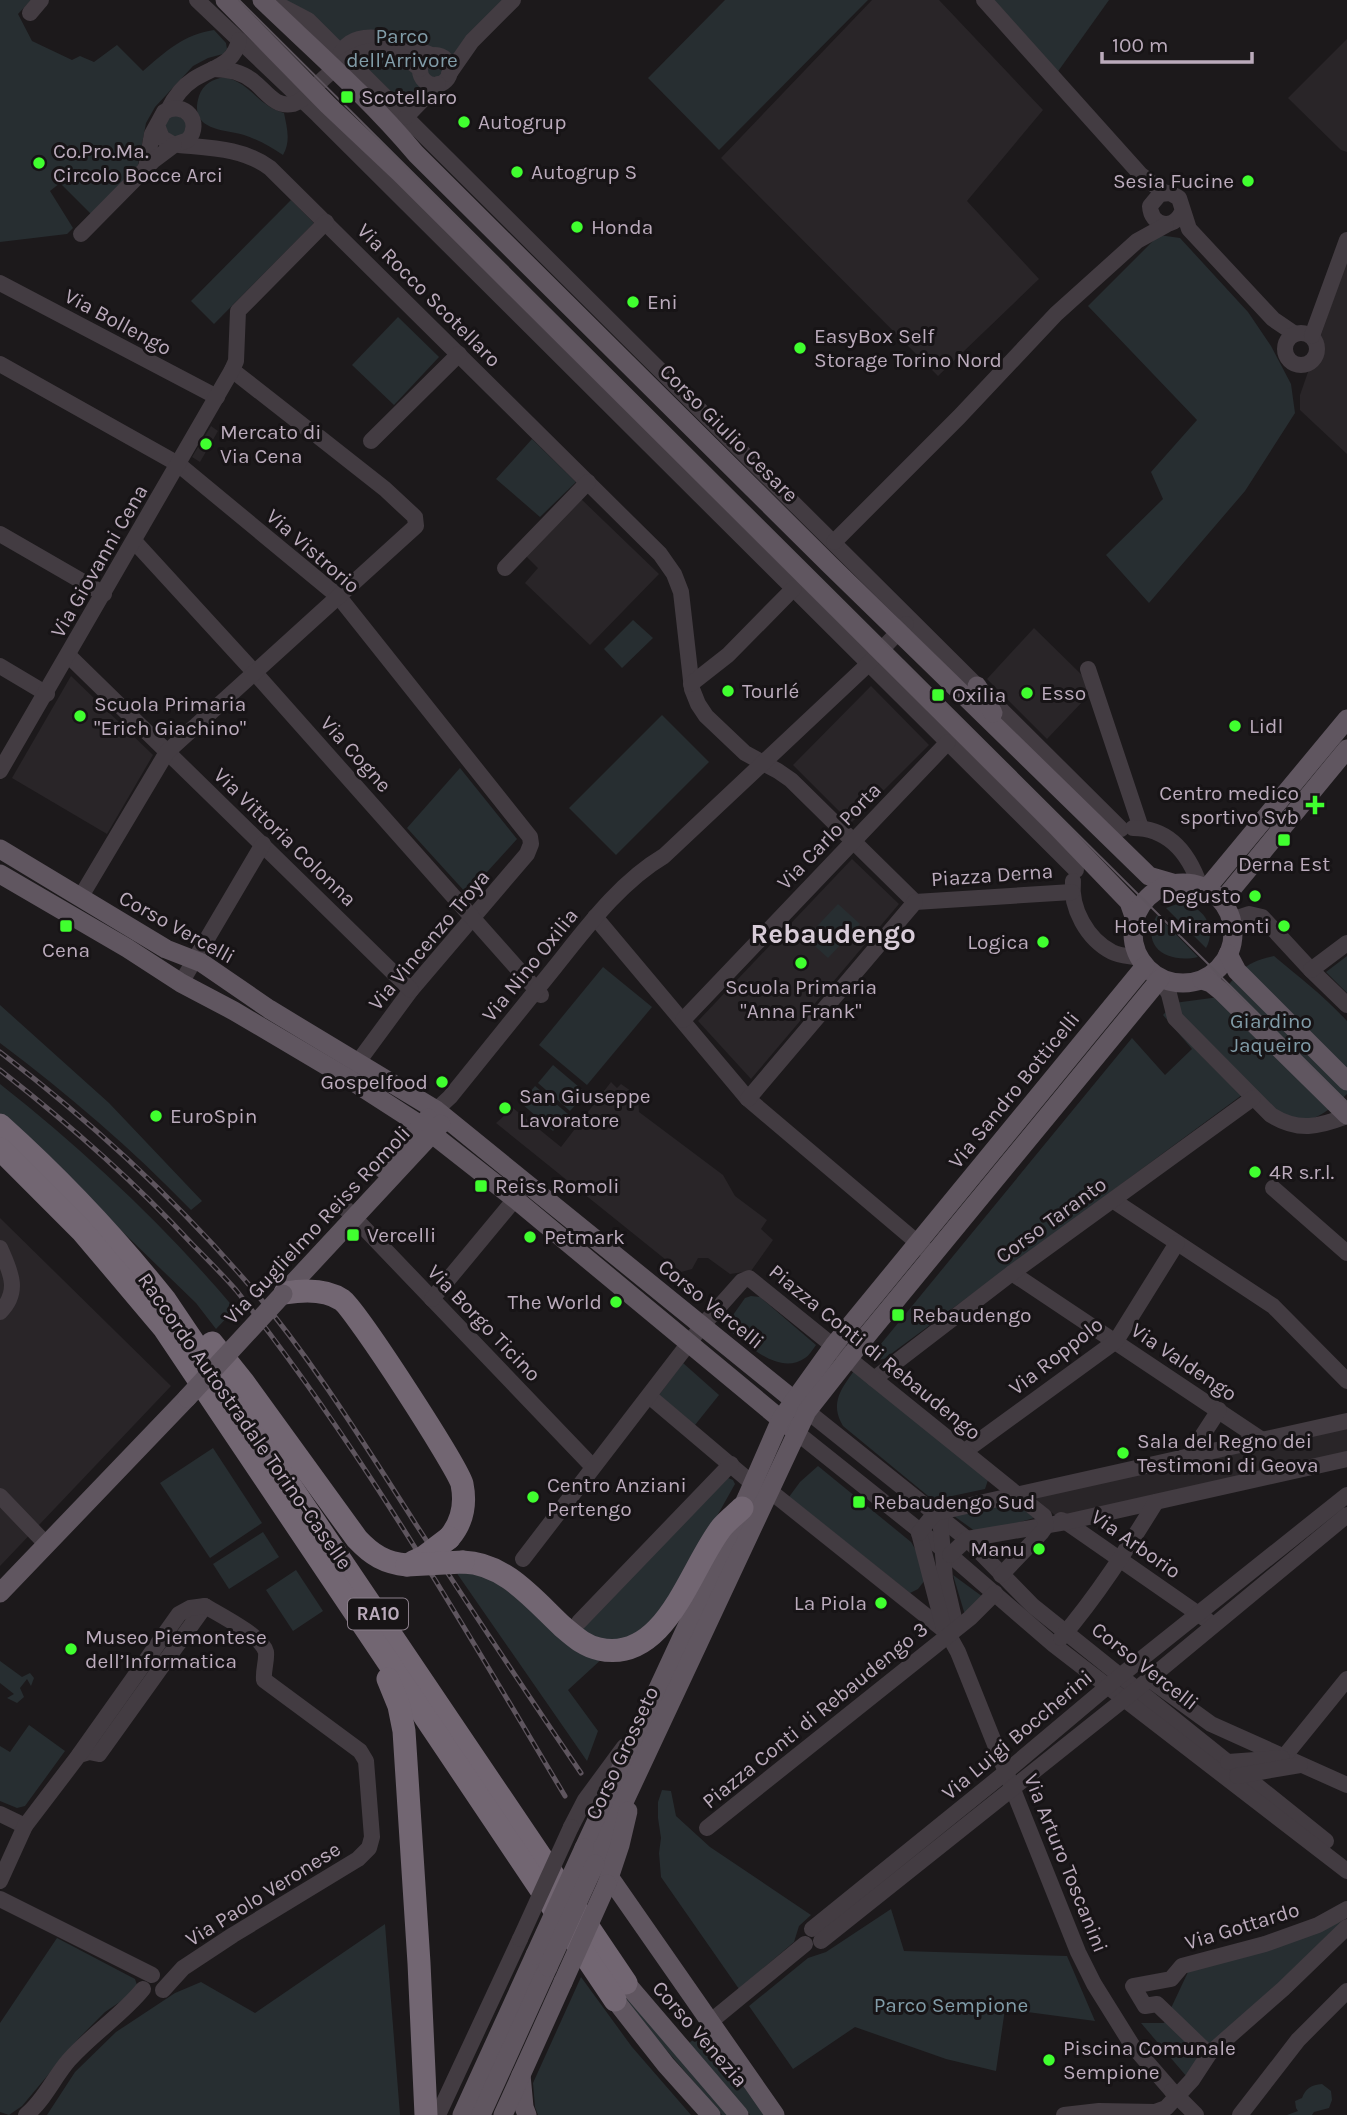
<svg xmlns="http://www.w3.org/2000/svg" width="1347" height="2115" font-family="Karla,sans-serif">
<rect width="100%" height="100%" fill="#1c191b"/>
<g fill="#292528">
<polygon points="872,0 939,0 1043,110 967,201 1039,279 938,376 721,158"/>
<polygon points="1347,39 1347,152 1341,150 1288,98"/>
<polygon points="1347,260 1347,454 1300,410 1300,395"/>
<polygon points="211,426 218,431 200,462 192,457"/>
<polygon points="579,497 659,574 590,645 525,583 538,568 523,553"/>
<polygon points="1034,628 1087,680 1088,690 1084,700 1047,739 987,679"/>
<polygon points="71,676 153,755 107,834 12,778"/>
<polygon points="871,686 929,745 851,823 793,765"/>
<polygon points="852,859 899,904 751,1079 698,1021"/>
<polygon points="611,1082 617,1088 621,1084 638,1096 639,1112 723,1175 735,1196 767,1220 761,1229 773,1240 751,1271 730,1274 708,1258 698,1258 692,1269 681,1272 496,1123 513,1108 561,1147"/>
<polygon points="0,1218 171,1386 0,1566"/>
<polygon points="1347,1428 1347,1452 1057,1517 1029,1493"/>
</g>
<g fill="#272e31">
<path d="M 0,0 L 31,0 L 18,14 L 32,41 L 72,60 L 80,56 L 94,62 L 117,45 L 143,71 C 165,52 184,34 214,30 L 226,43 L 227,49 L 223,54 L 208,58 L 193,66 L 155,107 L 146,123 L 138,165 L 92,215 L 60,183 L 50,191 L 73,228 L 67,234 L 0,242 Z"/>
<polygon points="280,0 512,0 486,27 406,117"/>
<polygon points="725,0 868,0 719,150 648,78"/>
<polygon points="984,0 1109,0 1054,77"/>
<path d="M 224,77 C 252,83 256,105 284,113 C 287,128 291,141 283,155 C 271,147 259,140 244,135 C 224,129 188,131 199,96 C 203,84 213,79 224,77 Z"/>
<polygon points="172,112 188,122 185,134 177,137 169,135 163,120"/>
<polygon points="291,200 314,223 214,324 191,301"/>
<polygon points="1159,235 1180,238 1248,312 1271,346 1291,384 1295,413 1245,491 1149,603 1106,555 1163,499 1151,472 1197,420 1088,306"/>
<polygon points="398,317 439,357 394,405 352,365"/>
<polygon points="532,439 576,482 540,517 496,479"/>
<polygon points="633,620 653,638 622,668 604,649"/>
<polygon points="662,715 709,762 616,855 569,808"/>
<polygon points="460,768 517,839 467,894 407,828"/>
<polygon points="838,904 860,924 828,958 806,938"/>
<path d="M 1177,904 C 1201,902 1218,926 1206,948 L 1166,908 Z"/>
<path d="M 1157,915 L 1198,957 C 1168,964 1139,947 1157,915 Z"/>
<path d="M 1274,956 C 1299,977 1324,996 1347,1021 L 1347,1094 C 1333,1107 1309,1128 1288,1121 C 1276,1116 1257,1099 1246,1092 L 884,1359 L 877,1360 L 871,1356 L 1132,1038 L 1165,1075 L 1192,1049 L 1163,1015 L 1174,1003 L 1219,997 C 1239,973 1241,963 1274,956 Z"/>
<polygon points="1347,956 1347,993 1326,972"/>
<polygon points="603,967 652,1007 587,1085 539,1045"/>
<path d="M 0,1005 L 109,1103 L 202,1201 L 191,1210 C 132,1149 68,1094 0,1043 Z"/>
<polygon points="553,1065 586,1093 570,1111 538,1083"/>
<path d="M 0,1084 C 86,1152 164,1225 235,1309 L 216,1329 L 196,1303 L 0,1113 Z"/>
<polygon points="535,1086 568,1114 553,1131 521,1103"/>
<path d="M 751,1296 L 760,1297 L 816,1345 C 813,1349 809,1356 805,1358 C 779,1376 748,1345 729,1330 L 726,1325 L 745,1298 Z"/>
<polygon points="683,1363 719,1395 695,1425 659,1395"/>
<path d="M 856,1368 L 989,1477 L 985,1489 L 933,1500 L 843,1426 C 829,1402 842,1388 856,1368 Z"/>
<polygon points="213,1448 262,1523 210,1558 160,1483"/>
<polygon points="818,1466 911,1542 917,1552 925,1580 918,1589 910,1593 789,1497 800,1482"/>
<polygon points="728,1478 733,1480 735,1484 655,1626 629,1644 576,1634"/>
<polygon points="1014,1501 1034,1518 979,1534 954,1516"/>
<polygon points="263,1532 279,1557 229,1589 213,1564"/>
<polygon points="296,1570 323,1611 293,1631 266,1590"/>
<polygon points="478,1570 604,1657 568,1690 598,1731 587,1761 456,1572"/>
<polygon points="953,1575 983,1597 965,1615"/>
<polygon points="0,1661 22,1677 30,1673 34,1678 31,1686 27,1679 20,1688 24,1697 17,1703 7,1698 14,1694 0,1683"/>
<polygon points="29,1725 65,1751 25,1806 17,1808 0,1801 0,1746 10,1752"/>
<polygon points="662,1790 671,1791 676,1816 710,1847 811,1915 799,1926 794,1942 739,1989 661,1877 659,1853 661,1838 658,1818 658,1802"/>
<polygon points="891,1909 904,1951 1067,1956 1095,2021 1005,2009 996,2071 946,2059 855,2027 793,2069 749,2006 808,1958 826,1952"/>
<polygon points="1346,1920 1187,2077 1141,2023 1164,2023 1188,1972"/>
<polygon points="385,1924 400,2115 47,2115 75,2072 116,2032 175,1993 201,1982 255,2013"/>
<polygon points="57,1938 135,1979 137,1985 133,1993 105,2012 79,2038 22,2106 9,2115 0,2112 0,2023"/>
<polygon points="581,1977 632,2047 691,2115 538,2115 535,2107 533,2083"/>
<polygon points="621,1990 729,2115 722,2115 627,2004"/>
<polygon points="706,2029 766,2115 750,2115 688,2044"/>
<path d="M 1322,2084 L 1331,2091 L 1332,2100 L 1329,2108 L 1314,2112 L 1312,2115 L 1287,2115 L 1298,2111 L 1296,2108 L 1295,2101 L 1302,2098 C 1306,2088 1311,2085 1322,2084 Z"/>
</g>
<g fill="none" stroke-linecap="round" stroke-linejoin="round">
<g stroke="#433c42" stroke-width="16">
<polyline points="197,0 318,115 1076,870"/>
<polyline points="984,0 1141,175 1165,193"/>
<polyline points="265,2 281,6 308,20 1121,829"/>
<polyline points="30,13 41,0"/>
<circle cx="435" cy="70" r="15"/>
<path d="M 338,59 C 353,20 405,44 431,55"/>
<path d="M 213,69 C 228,69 242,72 253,81 C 266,91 275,108 293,104 C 303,101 311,91 318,84 C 350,52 381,35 420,69"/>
<polyline points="449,74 472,41 513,0"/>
<path d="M 168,110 C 174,98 183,86 194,79 C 213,67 234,65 239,40"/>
<polyline points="406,117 438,84"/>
<path d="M 179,145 C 211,148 243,148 270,168 L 660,554 L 674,574 L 681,592 L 692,689 L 698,704 L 706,716 L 745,753 L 778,771 L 791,780 L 915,902"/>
<path d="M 146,168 L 152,134 L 164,112 C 185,100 203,122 188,140 L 174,145 L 162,138 L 157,125"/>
<path d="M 1182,212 C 1173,231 1151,226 1150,206 L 1160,194 L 1170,193 L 1179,198 L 1189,229 L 1273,319 L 1295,334"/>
<polyline points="81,234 154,160 174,145"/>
<polyline points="0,283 217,397"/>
<circle cx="1301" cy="349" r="16"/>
<polyline points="1312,336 1347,240"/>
<polyline points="0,364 178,464 339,597 530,837 531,844 527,854 411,990 358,1062"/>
<polyline points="232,370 310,431"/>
<polyline points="371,441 459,354"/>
<polyline points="0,534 104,594"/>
<polyline points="134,541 255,673 541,995"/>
<polyline points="834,542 959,417 1056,314 1137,241 1166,225"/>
<polyline points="505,568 588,482"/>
<polyline points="69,656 411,990"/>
<polyline points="0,666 47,694"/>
<polyline points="1088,669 1141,828"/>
<polyline points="691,684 728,655 794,588"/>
<polyline points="0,771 232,370 236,361 238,311 326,222"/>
<path d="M 1133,828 C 1169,828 1189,854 1200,886"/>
<path d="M 1073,881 C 1070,908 1087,939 1112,952 C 1120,956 1130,956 1139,958"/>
<polyline points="80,898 167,752 416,526 415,517 385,489 319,437"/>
<polyline points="915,902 1072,892"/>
<polyline points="595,917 748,1099 925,1249"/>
<polyline points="1231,920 1249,914 1262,917 1311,970 1347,1005"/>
<polyline points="1311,970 1347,943"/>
<path d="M 1160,979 L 1169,994 L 1175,1018 L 1271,1115 C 1298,1132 1319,1127 1347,1116"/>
<polyline points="181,983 263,844"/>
<polyline points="683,1020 948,742"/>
<polyline points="748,1099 915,902"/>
<path d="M 436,1110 L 450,1097 C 485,1054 520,1010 555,967 C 587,927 620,882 664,856 L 862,670 L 906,624"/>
<polyline points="1273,1188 1347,1253"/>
<polyline points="1114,1201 1273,1306 1347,1381"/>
<polyline points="346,1209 593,1467"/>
<path d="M 0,1248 C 10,1271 21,1291 0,1312"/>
<polyline points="1012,1273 1262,1440"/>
<polyline points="432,1299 515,1199"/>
<polyline points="874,1379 1012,1273 1253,1098"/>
<polyline points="649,1396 753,1484"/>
<polyline points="807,1411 967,1539 1033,1606 1326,1841"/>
<polyline points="796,1432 950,1555 1054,1645 1347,1871"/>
<polyline points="965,1451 1116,1341 1177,1243"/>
<polyline points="1189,1456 1219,1410"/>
<polyline points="770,1491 945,1631"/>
<polyline points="0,1496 47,1545"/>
<polyline points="940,1517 945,1579 954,1618 950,1635"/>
<polyline points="1061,1520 1066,1522 1207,1620"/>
<polyline points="919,1533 943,1625 958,1652 1078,1952 1094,1984 1132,2045 1172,2091"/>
<polyline points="919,1533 935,1513 1347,1421"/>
<polyline points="950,1555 967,1539 1066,1522 1347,1459"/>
<polyline points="523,1559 702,1326 742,1281 749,1278 1044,1516 1046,1526 1041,1533 1001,1575"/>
<polyline points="579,1622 731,1464"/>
<path d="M 1061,1638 C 1097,1596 1127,1549 1156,1502"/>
<polyline points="1149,1679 1211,1724 1347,1785"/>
<polyline points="79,1755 89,1752 99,1754 205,1606"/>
<polyline points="1283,1758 1347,1679"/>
<polyline points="1228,1762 1282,1758"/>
<polyline points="1237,1776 1300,1765"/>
<polyline points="0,1814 25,1826"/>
<polyline points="571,1827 585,1800 624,1747"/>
<polyline points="707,1828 970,1618 995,1593"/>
<path d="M 0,1881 L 25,1826 L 79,1755 L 179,1614 L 190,1608 L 205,1606 C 220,1615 262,1636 266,1652 C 267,1661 263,1670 264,1680 L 360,1751 L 366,1761 L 372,1837 L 369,1848 L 358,1859 L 233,1935 L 183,1968 L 163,1990"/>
<polyline points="0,1899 152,1975"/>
<polyline points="812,1929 1006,1772 1120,1676 1347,1495"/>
<polyline points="821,1941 1137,1689 1347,1515"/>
<polyline points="710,2022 805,1944"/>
<polyline points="1209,2054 1157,2004 1145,2006 1133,1986 1171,1979 1182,1966 1265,1944 1318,1925 1347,1909"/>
<path d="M 26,2115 C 44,2101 54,2077 69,2060 C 92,2034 122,2015 143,1989"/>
<polyline points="438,2115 520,1939"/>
<polyline points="1064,2115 1099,2111 1155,2112 1166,2108 1192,2080 1209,2054 1283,1989 1347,1927"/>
<polyline points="1240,2115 1298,2040 1347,1991"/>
</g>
<g stroke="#605660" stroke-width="19">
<polyline points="225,0 328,105 399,172 1055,825 1129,902 1135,919"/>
<path d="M 262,0 C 314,50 369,98 416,154 L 830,565 L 1149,876 L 1173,883"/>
<polyline points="977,686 993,713"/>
<polyline points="0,849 166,949 202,963 269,1009 436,1110 801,1406"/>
<polyline points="0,874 127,948 181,983 234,1011 349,1079 422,1126 515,1199 790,1427"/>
<circle cx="1183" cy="933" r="50"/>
<polyline points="1207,888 1347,719"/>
<polyline points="1222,901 1347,749"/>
<polyline points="1228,954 1237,971 1347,1081"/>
<polyline points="1202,980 1211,983 1221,991 1347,1115"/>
<polyline points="383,1169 428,1118"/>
<polyline points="283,1294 441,1124"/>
<polyline points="0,1593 187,1398"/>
<polyline points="584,1848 747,1497 781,1419 834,1345 1145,966"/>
<polyline points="595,1864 807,1411 859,1345 1160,979"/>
<polyline points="610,1878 775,2115"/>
<polyline points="607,1884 620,1845 628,1811"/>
<polyline points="626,1983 739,2115"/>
<polyline points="615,2000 666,2065 711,2115"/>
<polyline points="521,2075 524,2107 527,2115"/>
<polyline points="462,2115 535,1955"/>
<polyline points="481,2115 548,1967"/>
<polyline points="503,2115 563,1982"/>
</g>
<g stroke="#726672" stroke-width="23">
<path d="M 0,1125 C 60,1179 115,1237 165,1300 L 626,1983"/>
<polyline points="0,1149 82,1231 164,1328 615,2000"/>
<path d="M 285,1293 C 303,1290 326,1289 342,1300 C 356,1310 457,1466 462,1484 C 466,1504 462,1523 449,1538"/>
<path d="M 212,1343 L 244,1383 L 357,1539 C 372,1555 385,1563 407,1565"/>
<path d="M 463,1562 C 505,1563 534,1600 563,1627 C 574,1636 584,1646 599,1649 C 666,1664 690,1567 722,1527 C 728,1520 736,1514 742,1508"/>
<polyline points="388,1679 399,1706 404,1731 419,1963 426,2115"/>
</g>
<polyline stroke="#5e555e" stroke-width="2" points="239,0 1347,1102"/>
<defs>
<g id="rail">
<path d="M 0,1052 C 89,1120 170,1194 244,1279 C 309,1354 363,1442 417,1526 C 471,1609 525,1691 581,1773"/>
<path d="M 0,1070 C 69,1124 133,1180 192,1244 C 207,1259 222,1274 236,1290 C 361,1447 462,1624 565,1796"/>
</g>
</defs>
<use href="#rail" stroke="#5e555e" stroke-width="5"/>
<use href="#rail" stroke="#171416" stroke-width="2.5" stroke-dasharray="8" stroke-linecap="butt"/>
<g stroke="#433c42" stroke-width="16">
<polyline points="520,1939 571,1827"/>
<polyline points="1172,2091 1196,2115"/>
</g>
<g stroke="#605660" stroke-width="19">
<polyline points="187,1398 283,1294"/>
<polyline points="535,1955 584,1848"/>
<polyline points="548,1967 595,1864"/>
<polyline points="563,1982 607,1884"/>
</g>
<g stroke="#726672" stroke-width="23">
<polyline points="413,1562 424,1557 449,1538"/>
<polyline points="407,1565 463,1562"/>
</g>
</g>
<g fill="#40ff2f" stroke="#171416" stroke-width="2.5">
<rect x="340" y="90" width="14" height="14" rx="3.5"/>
<circle cx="464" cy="122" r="7"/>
<circle cx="39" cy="163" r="7"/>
<circle cx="517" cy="172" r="7"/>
<circle cx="1248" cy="181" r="7"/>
<circle cx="577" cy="227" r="7"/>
<circle cx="633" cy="302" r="7"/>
<circle cx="800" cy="348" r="7"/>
<circle cx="206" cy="444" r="7"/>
<circle cx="728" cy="691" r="7"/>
<circle cx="1027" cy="693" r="7"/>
<rect x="931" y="688" width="14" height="14" rx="3.5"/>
<circle cx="80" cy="716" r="7"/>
<circle cx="1235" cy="726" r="7"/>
<path d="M1311.5 794.5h7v7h7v7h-7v7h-7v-7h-7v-7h7z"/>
<rect x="1277" y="833" width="14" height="14" rx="3.5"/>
<circle cx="1255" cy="896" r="7"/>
<rect x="59" y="919" width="14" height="14" rx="3.5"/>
<circle cx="1284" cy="926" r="7"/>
<circle cx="1043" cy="942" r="7"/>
<circle cx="801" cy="963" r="7"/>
<circle cx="442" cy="1082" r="7"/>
<circle cx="505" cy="1108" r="7"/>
<circle cx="156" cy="1116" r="7"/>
<circle cx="1255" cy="1172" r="7"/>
<rect x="474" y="1179" width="14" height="14" rx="3.5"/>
<rect x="346" y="1228" width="14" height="14" rx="3.5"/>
<circle cx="530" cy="1237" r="7"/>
<circle cx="616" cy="1302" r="7"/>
<rect x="891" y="1308" width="14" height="14" rx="3.5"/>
<circle cx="1123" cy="1453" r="7"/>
<circle cx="533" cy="1497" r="7"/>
<rect x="852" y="1495" width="14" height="14" rx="3.5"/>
<circle cx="1039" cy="1549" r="7"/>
<circle cx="881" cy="1603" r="7"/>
<circle cx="71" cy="1649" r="7"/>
<circle cx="1049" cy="2060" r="7"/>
</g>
<g text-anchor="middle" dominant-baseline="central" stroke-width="6" stroke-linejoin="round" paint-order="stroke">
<rect fill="#171416" stroke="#8a7e8a" stroke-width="2" x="348" y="1598.5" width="60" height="31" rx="5"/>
<g font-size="19" font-weight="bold" fill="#bbabbc">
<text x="378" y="1614">RA10</text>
</g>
<g font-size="21" fill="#819ca8" stroke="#171416">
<text x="402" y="36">Parco<tspan x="402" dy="24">dell'Arrivore</tspan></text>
<text x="1271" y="1021">Giardino<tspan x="1271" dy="24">Jaqueiro</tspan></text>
<text x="951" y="2005">Parco Sempione</text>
</g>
<g font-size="21" fill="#bbabbc" stroke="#171416" text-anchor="start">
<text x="361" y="97">Scotellaro</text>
<text x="478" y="122">Autogrup</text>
<text x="53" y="151">Co.Pro.Ma.<tspan x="53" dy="24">Circolo Bocce Arci</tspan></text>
<text x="531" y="172">Autogrup S</text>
<text x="1234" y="181" text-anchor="end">Sesia Fucine</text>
<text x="591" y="227">Honda</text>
<text x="647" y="302">Eni</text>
<text x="814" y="336">EasyBox Self<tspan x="814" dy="24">Storage Torino Nord</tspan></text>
<text x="220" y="432">Mercato di<tspan x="220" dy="24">Via Cena</tspan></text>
<text x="742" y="691">Tourlé</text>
<text x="1041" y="693">Esso</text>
<text x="952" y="695">Oxilia</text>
<text x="94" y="704">Scuola Primaria<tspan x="94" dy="24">"Erich Giachino"</tspan></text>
<text x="1249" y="726">Lidl</text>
<text x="1299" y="793" text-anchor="end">Centro medico<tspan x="1299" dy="24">sportivo Svb</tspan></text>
<text x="1284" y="864" text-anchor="middle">Derna Est</text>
<text x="1241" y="896" text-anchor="end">Degusto</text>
<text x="1270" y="926" text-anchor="end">Hotel Miramonti</text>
<text x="1029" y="942" text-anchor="end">Logica</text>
<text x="66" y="950" text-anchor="middle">Cena</text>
<text x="801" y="987" text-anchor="middle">Scuola Primaria<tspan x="801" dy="24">"Anna Frank"</tspan></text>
<text x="428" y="1082" text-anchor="end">Gospelfood</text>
<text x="519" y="1096">San Giuseppe<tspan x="519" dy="24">Lavoratore</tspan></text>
<text x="170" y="1116">EuroSpin</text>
<text x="1269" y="1172">4R s.r.l.</text>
<text x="495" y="1186">Reiss Romoli</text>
<text x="367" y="1235">Vercelli</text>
<text x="544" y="1237">Petmark</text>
<text x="602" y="1302" text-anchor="end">The World</text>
<text x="912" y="1315">Rebaudengo</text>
<text x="1137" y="1441">Sala del Regno dei<tspan x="1137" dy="24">Testimoni di Geova</tspan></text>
<text x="547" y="1485">Centro Anziani<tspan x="547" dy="24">Pertengo</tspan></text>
<text x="873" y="1502">Rebaudengo Sud</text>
<text x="1025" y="1549" text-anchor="end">Manu</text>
<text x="867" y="1603" text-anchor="end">La Piola</text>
<text x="85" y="1637">Museo Piemontese<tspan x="85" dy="24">dell’Informatica</tspan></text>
<text x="1063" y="2048">Piscina Comunale<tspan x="1063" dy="24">Sempione</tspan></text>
</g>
<g font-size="21" fill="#bbabbc" stroke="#171416">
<text transform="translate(429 295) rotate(45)">Via Rocco Scotellaro</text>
<text transform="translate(118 322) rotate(28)">Via Bollengo</text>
<text transform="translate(729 433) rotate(45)">Corso Giulio Cesare</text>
<text transform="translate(313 551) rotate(41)">Via Vistrorio</text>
<text transform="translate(99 561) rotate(-60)">Via Giovanni Cena</text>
<text transform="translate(356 754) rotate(48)">Via Cogne</text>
<text transform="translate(829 836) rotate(-46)">Via Carlo Porta</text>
<text transform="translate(285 837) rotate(44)">Via Vittoria Colonna</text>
<text transform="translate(992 875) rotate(-4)">Piazza Derna</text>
<text transform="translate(177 927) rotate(29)">Corso Vercelli</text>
<text transform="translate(429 940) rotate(-50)">Via Vincenzo Troya</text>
<text transform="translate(530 965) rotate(-51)">Via Nino Oxilia</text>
<text transform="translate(1014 1090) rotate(-51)">Via Sandro Botticelli</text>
<text transform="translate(1051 1220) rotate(-36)">Corso Taranto</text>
<text transform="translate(317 1225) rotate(-47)">Via Guglielmo Reiss Romoli</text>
<text transform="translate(711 1304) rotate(39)">Corso Vercelli</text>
<text transform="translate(484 1323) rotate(46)">Via Borgo Ticino</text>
<text transform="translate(875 1352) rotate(39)">Piazza Conti di Rebaudengo</text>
<text transform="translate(1056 1356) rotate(-38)">Via Roppolo</text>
<text transform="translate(1184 1362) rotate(34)">Via Valdengo</text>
<text transform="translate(245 1421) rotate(55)">Raccordo Autostradale Torino-Caselle</text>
<text transform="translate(1136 1544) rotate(35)">Via Arborio</text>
<text transform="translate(1145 1666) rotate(38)">Corso Vercelli</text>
<text transform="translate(815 1715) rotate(-39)">Piazza Conti di Rebaudengo 3</text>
<text transform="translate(1017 1735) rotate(-40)">Via Luigi Boccherini</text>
<text transform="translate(622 1753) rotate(-65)">Corso Grosseto</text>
<text transform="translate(1066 1863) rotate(68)">Via Arturo Toscanini</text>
<text transform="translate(263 1894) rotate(-32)">Via Paolo Veronese</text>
<text transform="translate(1242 1926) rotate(-17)">Via Gottardo</text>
<text transform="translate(700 2034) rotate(49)">Corso Venezia</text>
</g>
<g font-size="28" font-weight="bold" fill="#d8ccd8" stroke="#171416">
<text x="833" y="933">Rebaudengo</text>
</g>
</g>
<path d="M1102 52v10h150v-10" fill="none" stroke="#bbabbc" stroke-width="3.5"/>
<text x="1112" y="52" font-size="21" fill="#bbabbc" stroke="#171416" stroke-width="5" paint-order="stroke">100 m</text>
</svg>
